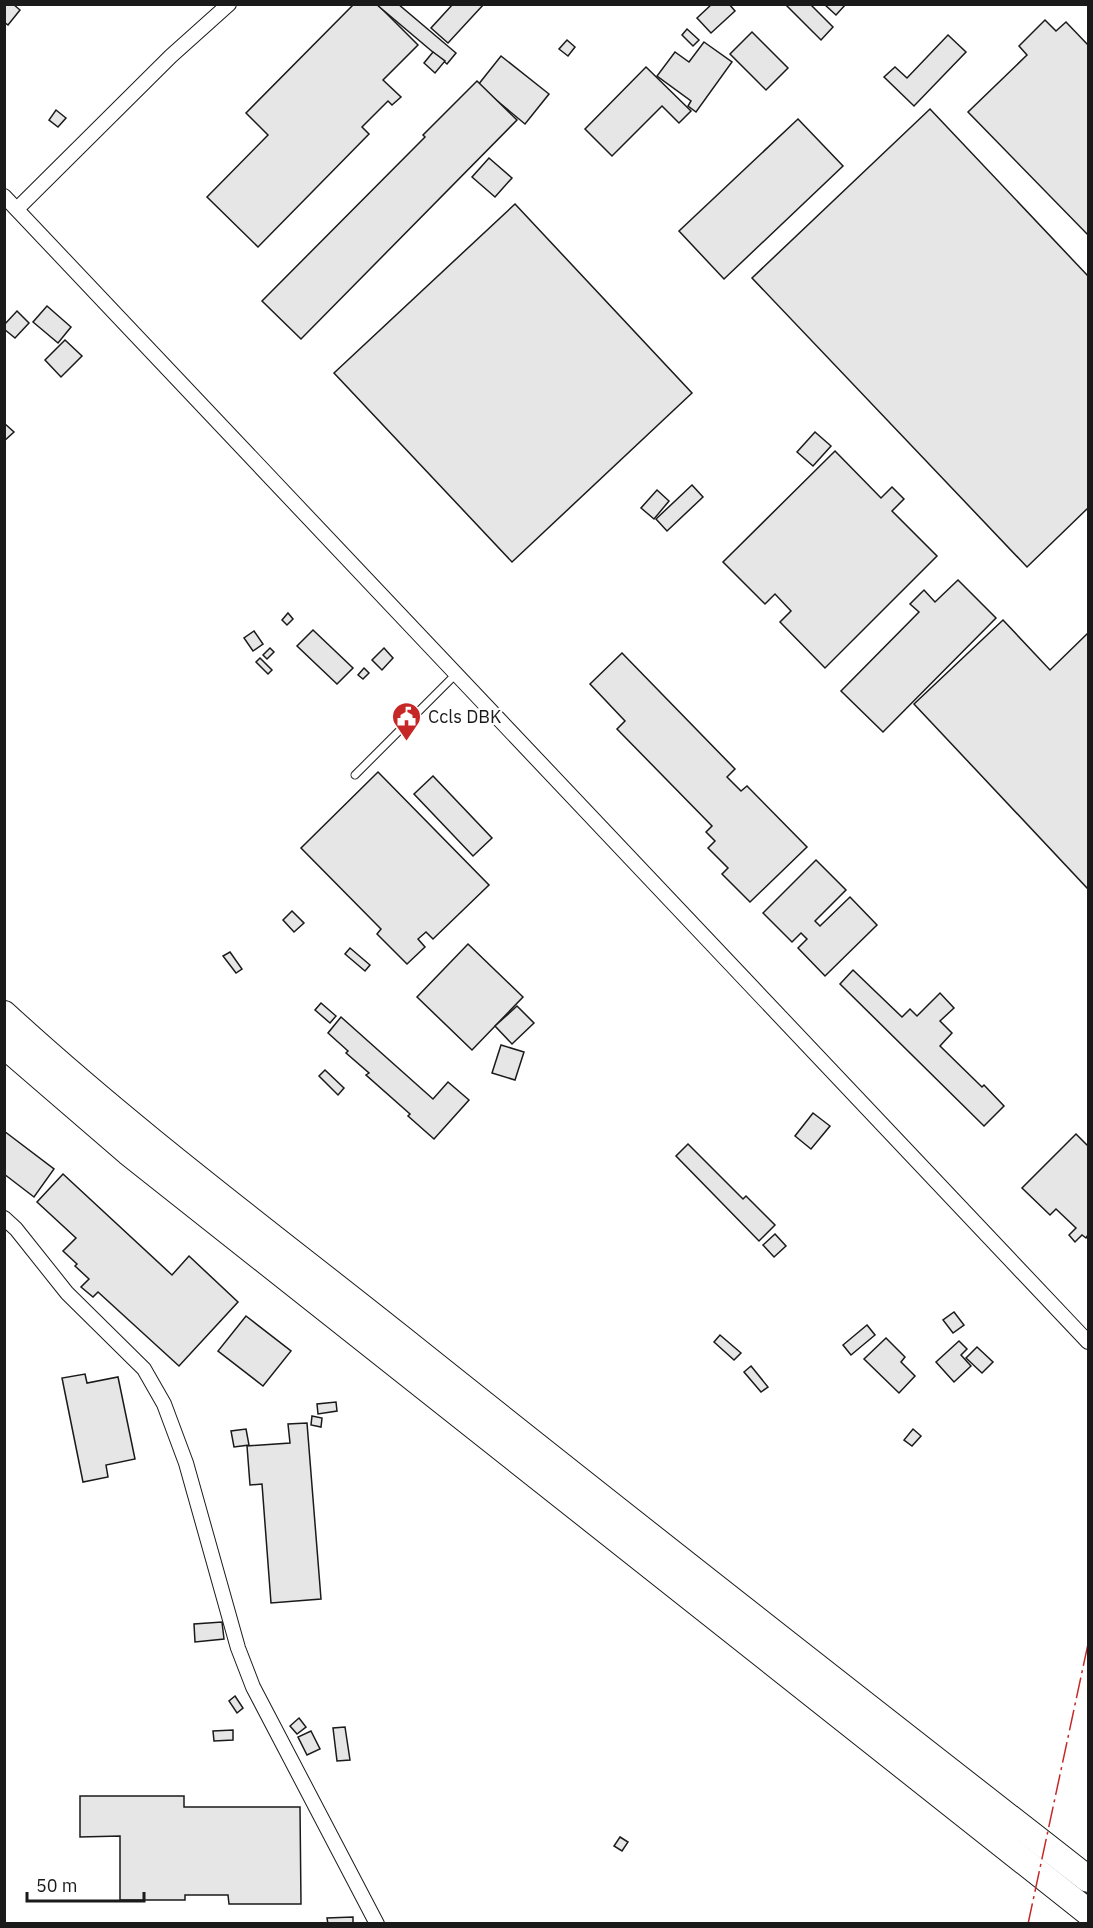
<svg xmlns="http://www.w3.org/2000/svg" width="1093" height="1928" font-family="'IBM Plex Sans',sans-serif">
<rect width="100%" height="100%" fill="#fff"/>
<g fill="#e6e6e6" stroke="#1a1a1a" stroke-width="1.5">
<polygon points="4,4 13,4 20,10 8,25 4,22"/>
<polygon points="354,4 377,4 418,45 383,80 401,97 392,105 388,101 362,127 369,134 258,247 207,197 268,135 246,113"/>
<polygon points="376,4 398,4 456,53 447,64"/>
<polygon points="453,4 484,4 448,43 431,28"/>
<polygon points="712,4 729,4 735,11 711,33 697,18"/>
<polygon points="785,4 810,4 833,27 821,40"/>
<polygon points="824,4 846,4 836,15"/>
<polygon points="1045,20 1056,31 1066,22 1088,45 1088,235 968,112 1027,55 1019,46"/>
<polygon points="687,29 699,40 693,46 682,35"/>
<polygon points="752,32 788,68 766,90 730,54"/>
<polygon points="948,35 966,52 914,106 884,77 895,67 907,78"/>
<polygon points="567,40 575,47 568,56 559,49"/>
<polygon points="704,42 732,62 696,112 688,106 691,101 657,76 675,52 689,62"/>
<polygon points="433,52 445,61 435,73 424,63"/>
<polygon points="501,56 549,94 525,124 478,85"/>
<polygon points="646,67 691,111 679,123 662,106 612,156 585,129"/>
<polygon points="477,81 517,120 301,339 262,301 425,137 423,135"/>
<polygon points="930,109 1088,276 1088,508 1027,567 752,278"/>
<polygon points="56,110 66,118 58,127 49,120"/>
<polygon points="798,119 843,166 724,279 679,231"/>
<polygon points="489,158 512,178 495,197 472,177"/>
<polygon points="515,204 692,393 512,562 334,373"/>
<polygon points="47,306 71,327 58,343 33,322"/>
<polygon points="17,311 29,323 15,338 4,329 4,325"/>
<polygon points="65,340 82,356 61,377 45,360"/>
<polygon points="4,423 14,432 4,441"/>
<polygon points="815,432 831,446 813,466 797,452"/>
<polygon points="835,451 881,498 892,487 904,499 892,511 937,556 825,668 780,622 791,611 775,594 765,604 723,562"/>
<polygon points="692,485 703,497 667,531 656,519"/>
<polygon points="657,490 669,501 654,519 641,508"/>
<polygon points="958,580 996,618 883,732 841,691 919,612 910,604 924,590 935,602"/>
<polygon points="288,613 293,619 287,625 282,620"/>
<polygon points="1003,620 1050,670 1088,633 1088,889 914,704"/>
<polygon points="313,630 353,668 337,684 297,646"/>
<polygon points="254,631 263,644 253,651 244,638"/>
<polygon points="270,648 274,652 267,659 263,655"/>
<polygon points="384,648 393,658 382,670 372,660"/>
<polygon points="622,653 735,769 727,777 741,791 747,786 807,847 750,902 722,874 728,868 708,848 715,841 706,832 712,826 617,729 625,721 590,684"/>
<polygon points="260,658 272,670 268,674 256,662"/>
<polygon points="364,668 369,673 363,679 358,675"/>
<polygon points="378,772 489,885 433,939 426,932 418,939 425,947 407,964 377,934 381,929 301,848"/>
<polygon points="433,776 492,838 473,856 414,794"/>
<polygon points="816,860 846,890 815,921 820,926 850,897 877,925 825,976 798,948 807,939 801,933 792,942 763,913"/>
<polygon points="292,911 304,923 294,932 283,920"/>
<polygon points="468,944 523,997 472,1050 417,997"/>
<polygon points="350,948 370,965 365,971 345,954"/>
<polygon points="230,952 242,969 236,973 223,956"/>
<polygon points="853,970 902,1017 910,1009 917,1016 940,993 954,1008 940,1021 952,1033 940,1046 982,1087 984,1085 1004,1106 984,1126 840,984"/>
<polygon points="321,1003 336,1016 330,1023 315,1010"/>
<polygon points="517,1006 534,1023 512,1044 495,1026"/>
<polygon points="341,1017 433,1099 448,1082 469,1100 434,1139 408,1116 410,1114 366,1075 369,1073 346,1053 348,1051 328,1033"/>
<polygon points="501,1045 524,1052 515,1080 492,1073"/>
<polygon points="325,1070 344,1088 338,1095 319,1076"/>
<polygon points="813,1113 830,1126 811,1149 795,1136"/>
<polygon points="4,1131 54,1169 34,1197 4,1174"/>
<polygon points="1076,1134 1088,1146 1088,1235 1086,1238 1082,1235 1075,1242 1069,1235 1076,1228 1056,1209 1050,1215 1022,1188"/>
<polygon points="688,1144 743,1199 746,1196 775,1225 759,1241 676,1156"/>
<polygon points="63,1174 172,1275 189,1256 238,1302 179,1366 98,1292 93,1297 81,1287 89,1279 75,1266 77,1264 63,1251 76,1238 37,1202"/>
<polygon points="775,1234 786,1246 774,1257 763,1245"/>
<polygon points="954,1312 964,1325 953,1333 943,1320"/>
<polygon points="246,1316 291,1351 263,1386 218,1351"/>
<polygon points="867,1325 875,1335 851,1355 843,1345"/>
<polygon points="720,1335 741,1353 734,1360 714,1342"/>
<polygon points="886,1338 905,1357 901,1362 915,1376 899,1393 864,1359"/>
<polygon points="959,1341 967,1349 961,1355 971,1366 954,1382 936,1362"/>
<polygon points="977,1347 993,1362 982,1373 966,1358"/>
<polygon points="751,1366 768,1387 761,1392 744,1372"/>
<polygon points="85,1374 87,1383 118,1377 135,1459 106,1465 108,1477 83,1482 62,1378"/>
<polygon points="336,1402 337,1411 318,1414 317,1404"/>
<polygon points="312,1416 322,1418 321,1427 311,1425"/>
<polygon points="307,1423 321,1599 271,1603 262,1484 250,1485 247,1446 290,1443 288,1424"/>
<polygon points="246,1429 249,1445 234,1447 231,1431"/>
<polygon points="913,1429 921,1436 912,1446 904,1440"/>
<polygon points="222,1622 224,1639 195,1642 194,1624"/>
<polygon points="235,1696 243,1708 237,1713 229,1701"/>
<polygon points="299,1718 306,1727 297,1734 290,1726"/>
<polygon points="345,1727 350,1760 337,1761 333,1728"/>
<polygon points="233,1730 233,1740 214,1741 213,1731"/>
<polygon points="311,1731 320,1749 307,1755 298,1737"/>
<polygon points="80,1796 184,1796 184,1807 300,1807 301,1904 229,1904 228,1895 185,1895 185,1900 120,1900 120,1836 80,1837"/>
<polygon points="620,1837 628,1842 622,1851 614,1846"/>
<polygon points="353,1917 353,1924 328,1924 327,1918"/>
</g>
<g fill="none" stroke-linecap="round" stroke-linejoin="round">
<defs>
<polyline id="lane" points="355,775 456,674"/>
<g id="street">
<polyline points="4,196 1088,1342"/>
<polyline points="17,209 171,56 229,4"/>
<polyline points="4,1218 16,1229 67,1293 144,1369 164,1404 186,1463 238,1648 253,1687 377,1924"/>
</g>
<g id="highway">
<path d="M 4,1014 C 129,1129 266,1231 398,1336 C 627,1519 857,1699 1088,1879"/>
<polyline points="4,1045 128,1152 1088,1912"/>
</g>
</defs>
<use href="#lane" stroke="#1a1a1a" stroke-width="9"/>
<use href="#street" stroke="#1a1a1a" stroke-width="16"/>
<use href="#highway" stroke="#1a1a1a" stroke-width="28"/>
<use href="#lane" stroke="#fff" stroke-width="7"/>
<use href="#street" stroke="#fff" stroke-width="14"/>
<use href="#highway" stroke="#fff" stroke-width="26"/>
<polyline stroke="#c62828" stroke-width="1.5" stroke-dasharray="21 4.5 3 4.5" stroke-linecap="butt" points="1028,1924 1088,1644"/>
</g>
<defs>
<symbol id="civic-pin" viewBox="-11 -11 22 30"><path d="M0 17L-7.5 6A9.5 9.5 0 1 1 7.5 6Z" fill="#c62828" stroke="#fff"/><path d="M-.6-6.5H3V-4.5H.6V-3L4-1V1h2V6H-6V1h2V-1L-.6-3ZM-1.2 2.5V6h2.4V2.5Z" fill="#fff"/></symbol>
</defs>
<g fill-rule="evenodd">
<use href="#civic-pin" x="390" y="700" width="33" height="45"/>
</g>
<g text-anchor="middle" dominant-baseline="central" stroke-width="4.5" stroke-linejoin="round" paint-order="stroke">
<g font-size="18" fill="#1a1a1a" stroke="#fff" text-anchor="start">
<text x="428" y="716">Ccls DBK</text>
</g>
</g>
<rect width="1093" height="1928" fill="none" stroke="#1a1a1a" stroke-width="12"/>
<path d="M27 1892v9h117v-9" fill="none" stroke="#1a1a1a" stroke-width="3"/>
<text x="36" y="1892" font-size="18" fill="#1a1a1a" stroke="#ffffff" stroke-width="4.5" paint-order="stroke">50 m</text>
</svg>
